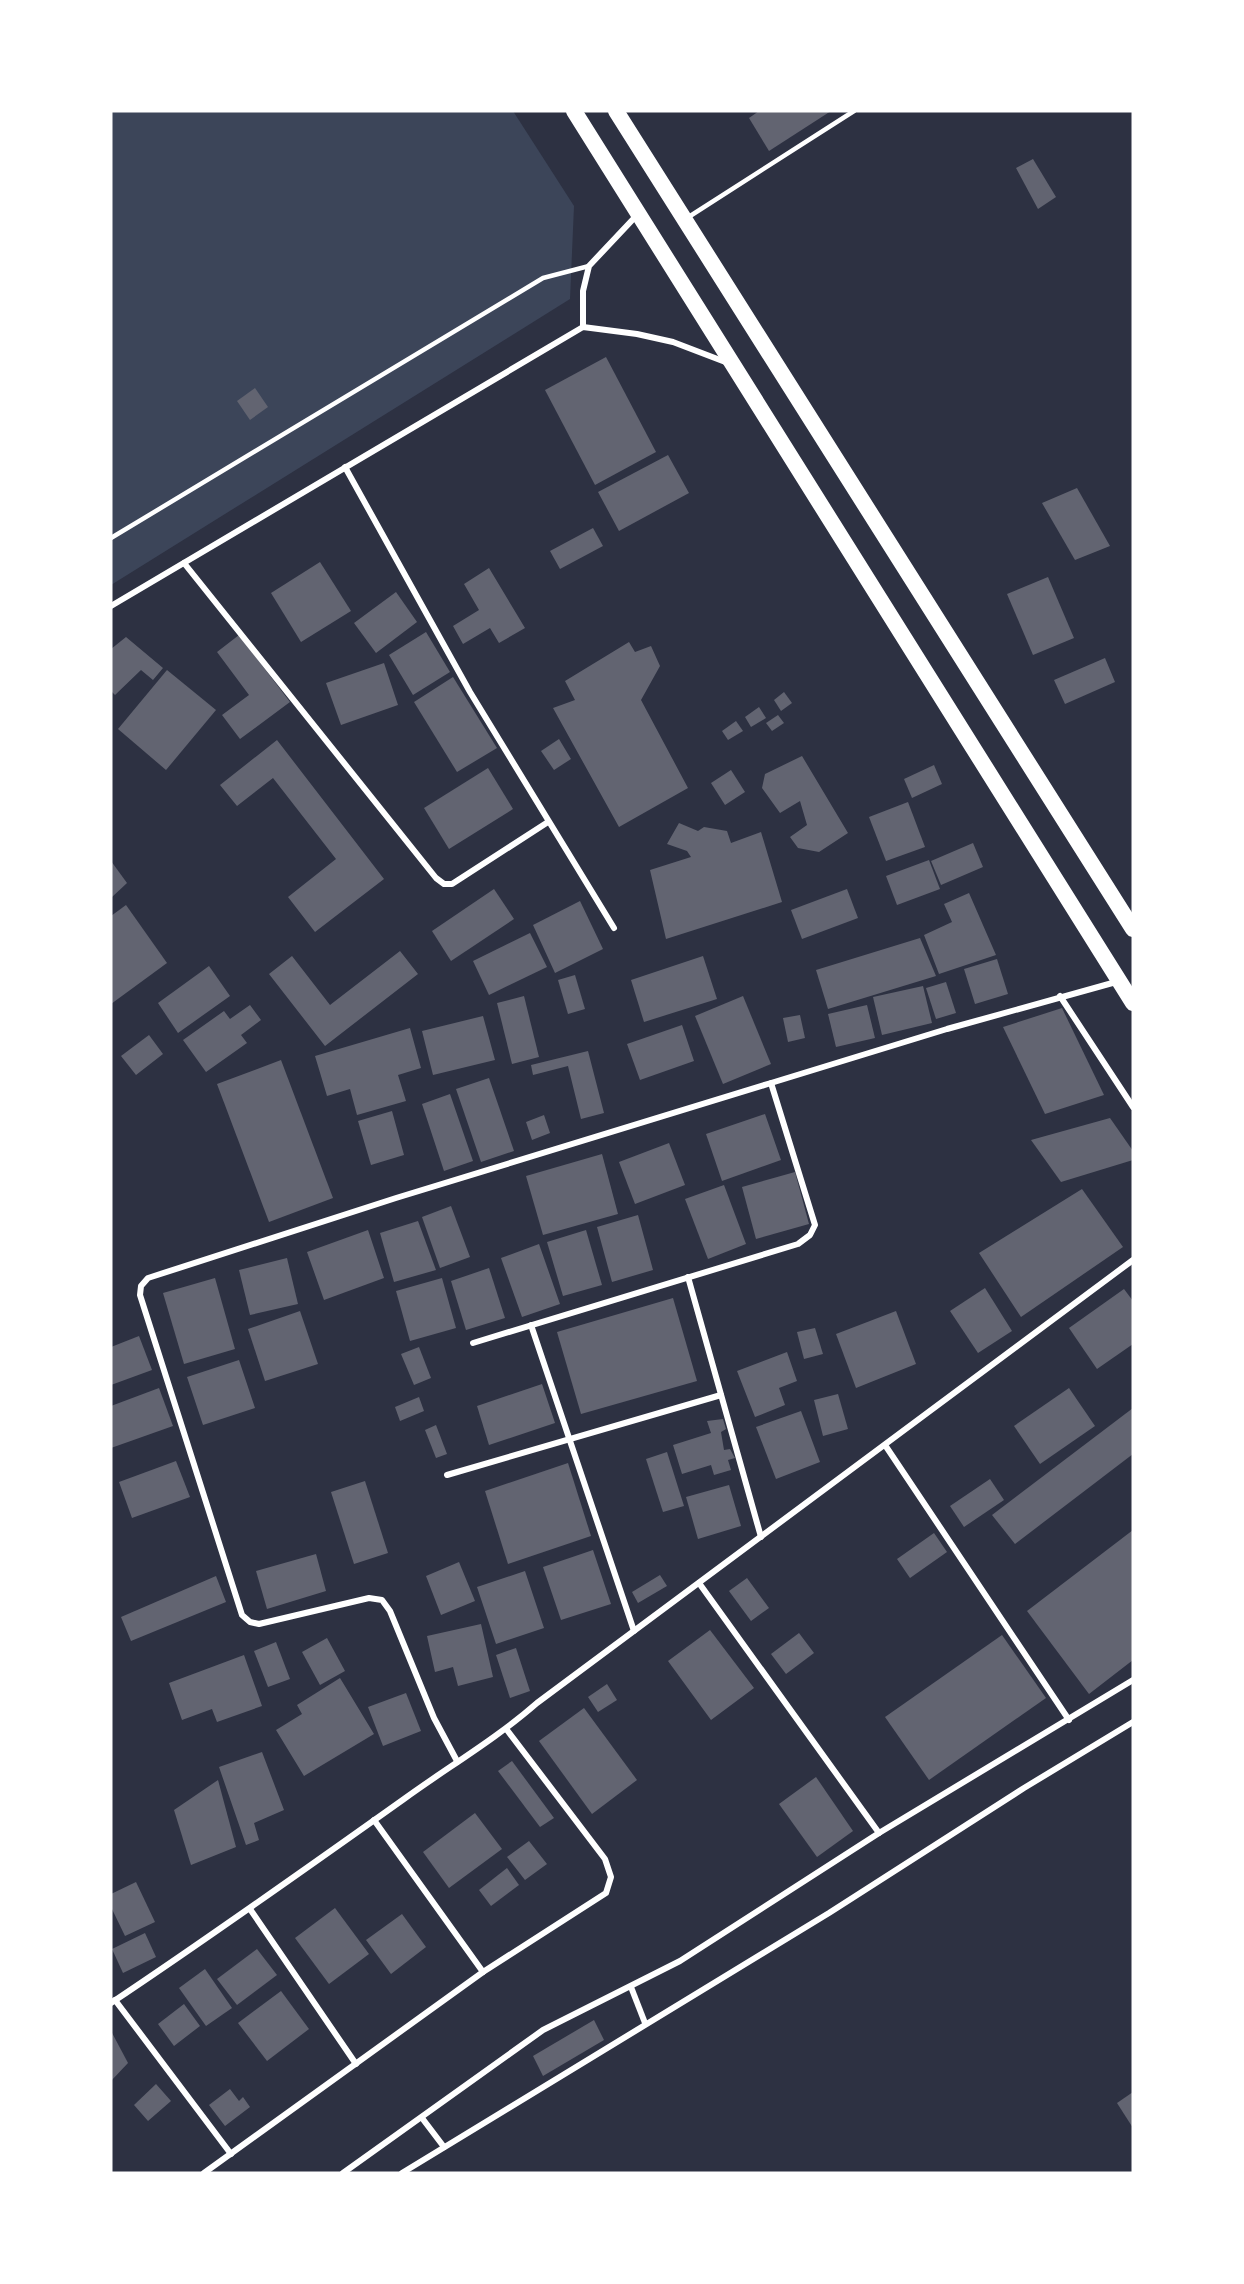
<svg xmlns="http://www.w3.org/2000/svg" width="1244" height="2284" font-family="'Nunito Sans',sans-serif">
<rect width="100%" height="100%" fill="#2d3142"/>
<polygon fill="#3c4559" points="111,111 513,111 574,206 570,299 111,585"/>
<g fill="#626471">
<polygon points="759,111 831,111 769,151 749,118"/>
<polygon points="1033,159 1056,197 1038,209 1016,168"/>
<polygon points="606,357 656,452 595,485 545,390"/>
<polygon points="255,388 268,407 250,420 237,401"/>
<polygon points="668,455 689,493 619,531 598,492"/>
<polygon points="1077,488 1110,546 1075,560 1042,503"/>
<polygon points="593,528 603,546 560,569 550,551"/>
<polygon points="320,562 351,611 301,642 271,593"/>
<polygon points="489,568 525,628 499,643 490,628 463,644 453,626 479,610 464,584"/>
<polygon points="1048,577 1074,638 1033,655 1007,594"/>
<polygon points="396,592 417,622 376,653 354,623"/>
<polygon points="426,632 450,672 413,695 389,655"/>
<polygon points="239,635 290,702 240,739 222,715 249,695 217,652"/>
<polygon points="126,637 163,668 153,680 141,670 115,695 111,691 111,649"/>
<polygon points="629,642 635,652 651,646 660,666 641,700 688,788 619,827 553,708 575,700 565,681"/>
<polygon points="1105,658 1115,682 1065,704 1054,680"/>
<polygon points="384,663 398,705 341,725 326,683"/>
<polygon points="167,670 216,710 166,770 118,729"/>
<polygon points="453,677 497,748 457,772 414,702"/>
<polygon points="784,692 792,703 781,711 774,700"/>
<polygon points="759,707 766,718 751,727 745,717"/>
<polygon points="778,715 784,723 772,731 766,723"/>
<polygon points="736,721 743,731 728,740 722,731"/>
<polygon points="559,739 571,759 554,770 541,751"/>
<polygon points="277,740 384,879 315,932 288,897 336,859 273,778 237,806 220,785"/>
<polygon points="802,756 848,833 819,852 798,848 790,837 807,825 800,801 780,813 762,788 765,774"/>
<polygon points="934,765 942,784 912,798 904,779"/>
<polygon points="488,768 513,809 449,849 424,808"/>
<polygon points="731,770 745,792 725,805 711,783"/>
<polygon points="908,802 925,847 886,861 869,817"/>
<polygon points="679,823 698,831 704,827 727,831 731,843 761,832 782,902 666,939 650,870 691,857 687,851 667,844"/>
<polygon points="973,843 983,867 941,885 931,861"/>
<polygon points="929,860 940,889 897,905 886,876"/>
<polygon points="111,861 127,883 111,898"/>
<polygon points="494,889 514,919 451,961 432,931"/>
<polygon points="847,889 858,918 802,939 791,910"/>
<polygon points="969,893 996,955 939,974 924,935 952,922 944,904"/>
<polygon points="580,901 603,949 555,973 533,925"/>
<polygon points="126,905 167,963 111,1004 111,916"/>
<polygon points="530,933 547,967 489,995 473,961"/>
<polygon points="920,938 936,976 828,1009 816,970"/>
<polygon points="400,951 418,974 325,1046 269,974 292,956 330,1005"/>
<polygon points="703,956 717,999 644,1022 631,980"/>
<polygon points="997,959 1008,994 975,1004 964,969"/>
<polygon points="209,966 230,996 178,1033 158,1003"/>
<polygon points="575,975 585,1009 568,1014 558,980"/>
<polygon points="946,982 956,1013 936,1019 926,988"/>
<polygon points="923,986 932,1023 882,1035 873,997"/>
<polygon points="524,996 539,1057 512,1064 497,1003"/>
<polygon points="743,996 771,1064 723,1084 695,1016"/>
<polygon points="250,1005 261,1020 241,1035 247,1043 206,1072 183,1040 224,1011 230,1019"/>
<polygon points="867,1005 875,1038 836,1047 828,1014"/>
<polygon points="1062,1008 1104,1095 1045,1114 1003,1027"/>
<polygon points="800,1015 805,1038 788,1042 783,1018"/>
<polygon points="483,1016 495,1060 433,1075 422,1031"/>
<polygon points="682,1025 694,1061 640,1080 627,1044"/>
<polygon points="410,1028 421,1068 398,1075 406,1101 357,1115 350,1089 327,1096 315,1056"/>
<polygon points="149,1035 163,1054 136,1075 121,1056"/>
<polygon points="588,1051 604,1113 581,1119 568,1066 533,1075 531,1065"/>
<polygon points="281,1060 333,1198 269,1222 217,1084"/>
<polygon points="489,1078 514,1151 481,1162 456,1089"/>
<polygon points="450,1094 473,1161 444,1171 422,1104"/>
<polygon points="392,1111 404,1155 371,1165 358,1121"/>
<polygon points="765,1114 781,1160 722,1181 706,1134"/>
<polygon points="544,1115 550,1133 532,1140 526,1122"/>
<polygon points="1110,1118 1133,1151 1133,1160 1061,1182 1031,1140"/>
<polygon points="669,1143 685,1185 635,1204 619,1162"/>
<polygon points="602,1154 618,1214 543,1235 526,1176"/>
<polygon points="795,1172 809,1224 756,1239 742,1187"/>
<polygon points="724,1185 746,1244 708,1259 685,1199"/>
<polygon points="1082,1189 1123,1247 1021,1317 979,1253"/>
<polygon points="451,1206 470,1257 440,1268 422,1217"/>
<polygon points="638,1215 653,1270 612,1282 597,1227"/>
<polygon points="418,1221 436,1270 394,1282 380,1233"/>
<polygon points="368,1230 384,1278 324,1300 307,1252"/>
<polygon points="586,1230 602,1285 563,1296 547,1242"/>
<polygon points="539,1244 560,1304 522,1317 501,1258"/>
<polygon points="287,1258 298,1304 250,1315 239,1270"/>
<polygon points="489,1268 505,1318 466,1330 451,1281"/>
<polygon points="215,1278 235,1349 184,1364 163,1293"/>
<polygon points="442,1278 456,1328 410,1341 396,1291"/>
<polygon points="985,1288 1012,1331 978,1353 950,1311"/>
<polygon points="1124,1289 1133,1301 1133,1344 1097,1369 1069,1328"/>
<polygon points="673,1298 697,1381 581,1414 557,1332"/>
<polygon points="300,1311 318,1364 265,1381 248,1329"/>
<polygon points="896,1311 916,1364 856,1388 836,1334"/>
<polygon points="815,1328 823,1354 804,1359 797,1332"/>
<polygon points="139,1336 152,1370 111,1385 111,1347"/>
<polygon points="419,1347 431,1378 414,1385 401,1354"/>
<polygon points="787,1352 797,1381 779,1388 785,1405 755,1417 737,1371"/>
<polygon points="239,1360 255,1408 203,1425 187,1377"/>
<polygon points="542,1384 555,1423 489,1445 477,1406"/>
<polygon points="159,1388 173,1426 111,1448 111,1406"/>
<polygon points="1069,1388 1095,1426 1040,1464 1014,1426"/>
<polygon points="838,1394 848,1429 823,1436 814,1400"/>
<polygon points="419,1397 424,1411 400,1421 395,1407"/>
<polygon points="1133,1408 1133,1454 1015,1544 992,1515"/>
<polygon points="801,1411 820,1462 776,1479 756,1427"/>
<polygon points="723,1419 726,1429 721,1432 724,1450 730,1449 735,1458 728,1460 731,1470 714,1475 711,1465 682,1474 673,1445 711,1433 707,1421"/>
<polygon points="436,1425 447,1454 436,1458 425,1430"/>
<polygon points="667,1452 684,1506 663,1512 646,1459"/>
<polygon points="176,1461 190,1497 132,1518 119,1482"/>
<polygon points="568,1463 591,1536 508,1564 485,1491"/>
<polygon points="990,1479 1004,1500 964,1527 950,1506"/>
<polygon points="365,1481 388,1553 354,1564 331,1492"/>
<polygon points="729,1485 741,1526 698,1539 686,1497"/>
<polygon points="1133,1530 1133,1660 1089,1694 1027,1611"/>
<polygon points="934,1533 947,1552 910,1578 897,1559"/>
<polygon points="593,1550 611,1604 561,1620 543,1567"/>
<polygon points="316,1554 326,1591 267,1609 256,1571"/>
<polygon points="459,1562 475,1601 441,1615 426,1576"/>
<polygon points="525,1571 544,1628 496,1644 477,1587"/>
<polygon points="660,1575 667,1586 638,1603 632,1592"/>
<polygon points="216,1576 226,1602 131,1641 121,1617"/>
<polygon points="747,1578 769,1608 751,1621 729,1591"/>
<polygon points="481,1624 493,1677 458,1686 453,1667 435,1672 427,1636"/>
<polygon points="710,1630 754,1688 711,1720 668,1661"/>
<polygon points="799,1633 814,1653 786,1674 771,1654"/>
<polygon points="1002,1635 1046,1698 929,1780 885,1717"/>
<polygon points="327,1638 345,1671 320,1685 302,1652"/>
<polygon points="276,1642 290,1679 268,1687 254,1651"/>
<polygon points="516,1648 530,1691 510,1698 496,1655"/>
<polygon points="244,1655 262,1706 217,1722 212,1709 182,1720 169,1683"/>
<polygon points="340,1678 374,1734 304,1776 276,1730 302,1714 297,1705"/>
<polygon points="607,1684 617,1700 598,1712 588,1697"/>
<polygon points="406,1693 421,1731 383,1746 368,1707"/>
<polygon points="584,1708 637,1780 592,1814 539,1741"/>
<polygon points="262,1752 284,1810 254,1823 259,1840 246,1845 219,1767"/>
<polygon points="512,1761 554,1818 540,1827 498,1771"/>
<polygon points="816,1777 853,1831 817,1857 779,1804"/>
<polygon points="218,1780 236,1847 191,1865 174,1810"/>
<polygon points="475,1813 502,1849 449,1888 423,1852"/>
<polygon points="529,1841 547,1864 525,1880 507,1857"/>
<polygon points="507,1868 519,1885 491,1906 479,1890"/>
<polygon points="136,1882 155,1922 125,1936 111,1907 111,1894"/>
<polygon points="335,1908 369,1954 329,1984 295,1938"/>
<polygon points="402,1914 426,1947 391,1974 366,1940"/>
<polygon points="145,1933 156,1957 123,1973 112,1949"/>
<polygon points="257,1949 277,1975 237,2005 217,1979"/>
<polygon points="205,1969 232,2008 206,2026 179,1988"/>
<polygon points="281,1991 309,2029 267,2061 238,2023"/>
<polygon points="184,2004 200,2026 174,2046 158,2024"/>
<polygon points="594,2020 604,2040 543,2076 533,2056"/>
<polygon points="111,2031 128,2063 111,2081"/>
<polygon points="156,2084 171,2101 148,2121 134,2105"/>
<polygon points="230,2089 239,2101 243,2097 250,2107 225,2126 209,2105"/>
<polygon points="1133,2092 1133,2128 1117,2103"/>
</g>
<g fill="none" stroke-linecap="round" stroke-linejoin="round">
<g stroke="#fff" stroke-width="4.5">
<polyline points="687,218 854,111"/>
<polyline points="111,538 543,278 589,266"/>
</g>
<g stroke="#fff" stroke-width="6">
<polyline points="583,327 583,291 589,266 637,215"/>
<polyline points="345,467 470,692 614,928"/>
<polyline points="184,563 436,878 444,884 452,884 548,822"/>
<polyline points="111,606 583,327 637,334 673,342 728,363"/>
<polyline points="1060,996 1133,1107"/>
<polyline points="688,1277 761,1537"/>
<polyline points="531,1325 634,1631"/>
<polyline points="473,1343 798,1244 810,1235 815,1225 771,1083"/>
<polyline points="885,1445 1069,1720"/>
<polyline points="447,1475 721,1395"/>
<polyline points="699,1583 879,1833"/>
<polyline points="457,1761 434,1718 390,1611 382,1600 369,1598 259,1624 250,1622 242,1615 140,1295 141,1286 148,1278 396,1198 771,1083 947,1029 1116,982"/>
<polyline points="374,1820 483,1972"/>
<polyline points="250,1909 356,2064"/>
<polyline points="631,1987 645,2023"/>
<polyline points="115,2000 231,2154"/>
<path d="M 111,2003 C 210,1937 307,1868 404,1799 C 448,1767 496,1739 537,1703 L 1133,1260"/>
<polyline points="422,2118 444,2147"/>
<polyline points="204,2173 483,1972 606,1893 611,1877 605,1859 507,1730"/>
<polyline points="343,2173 543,2030 680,1961 879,1833 1133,1680"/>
<polyline points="402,2173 829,1913 1024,1788 1133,1722"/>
</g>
<g stroke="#fff" stroke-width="16">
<polyline points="574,111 1133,1003"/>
<polyline points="616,111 1133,929"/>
</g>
</g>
<rect width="1244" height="2284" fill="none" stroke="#ffffff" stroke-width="225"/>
</svg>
